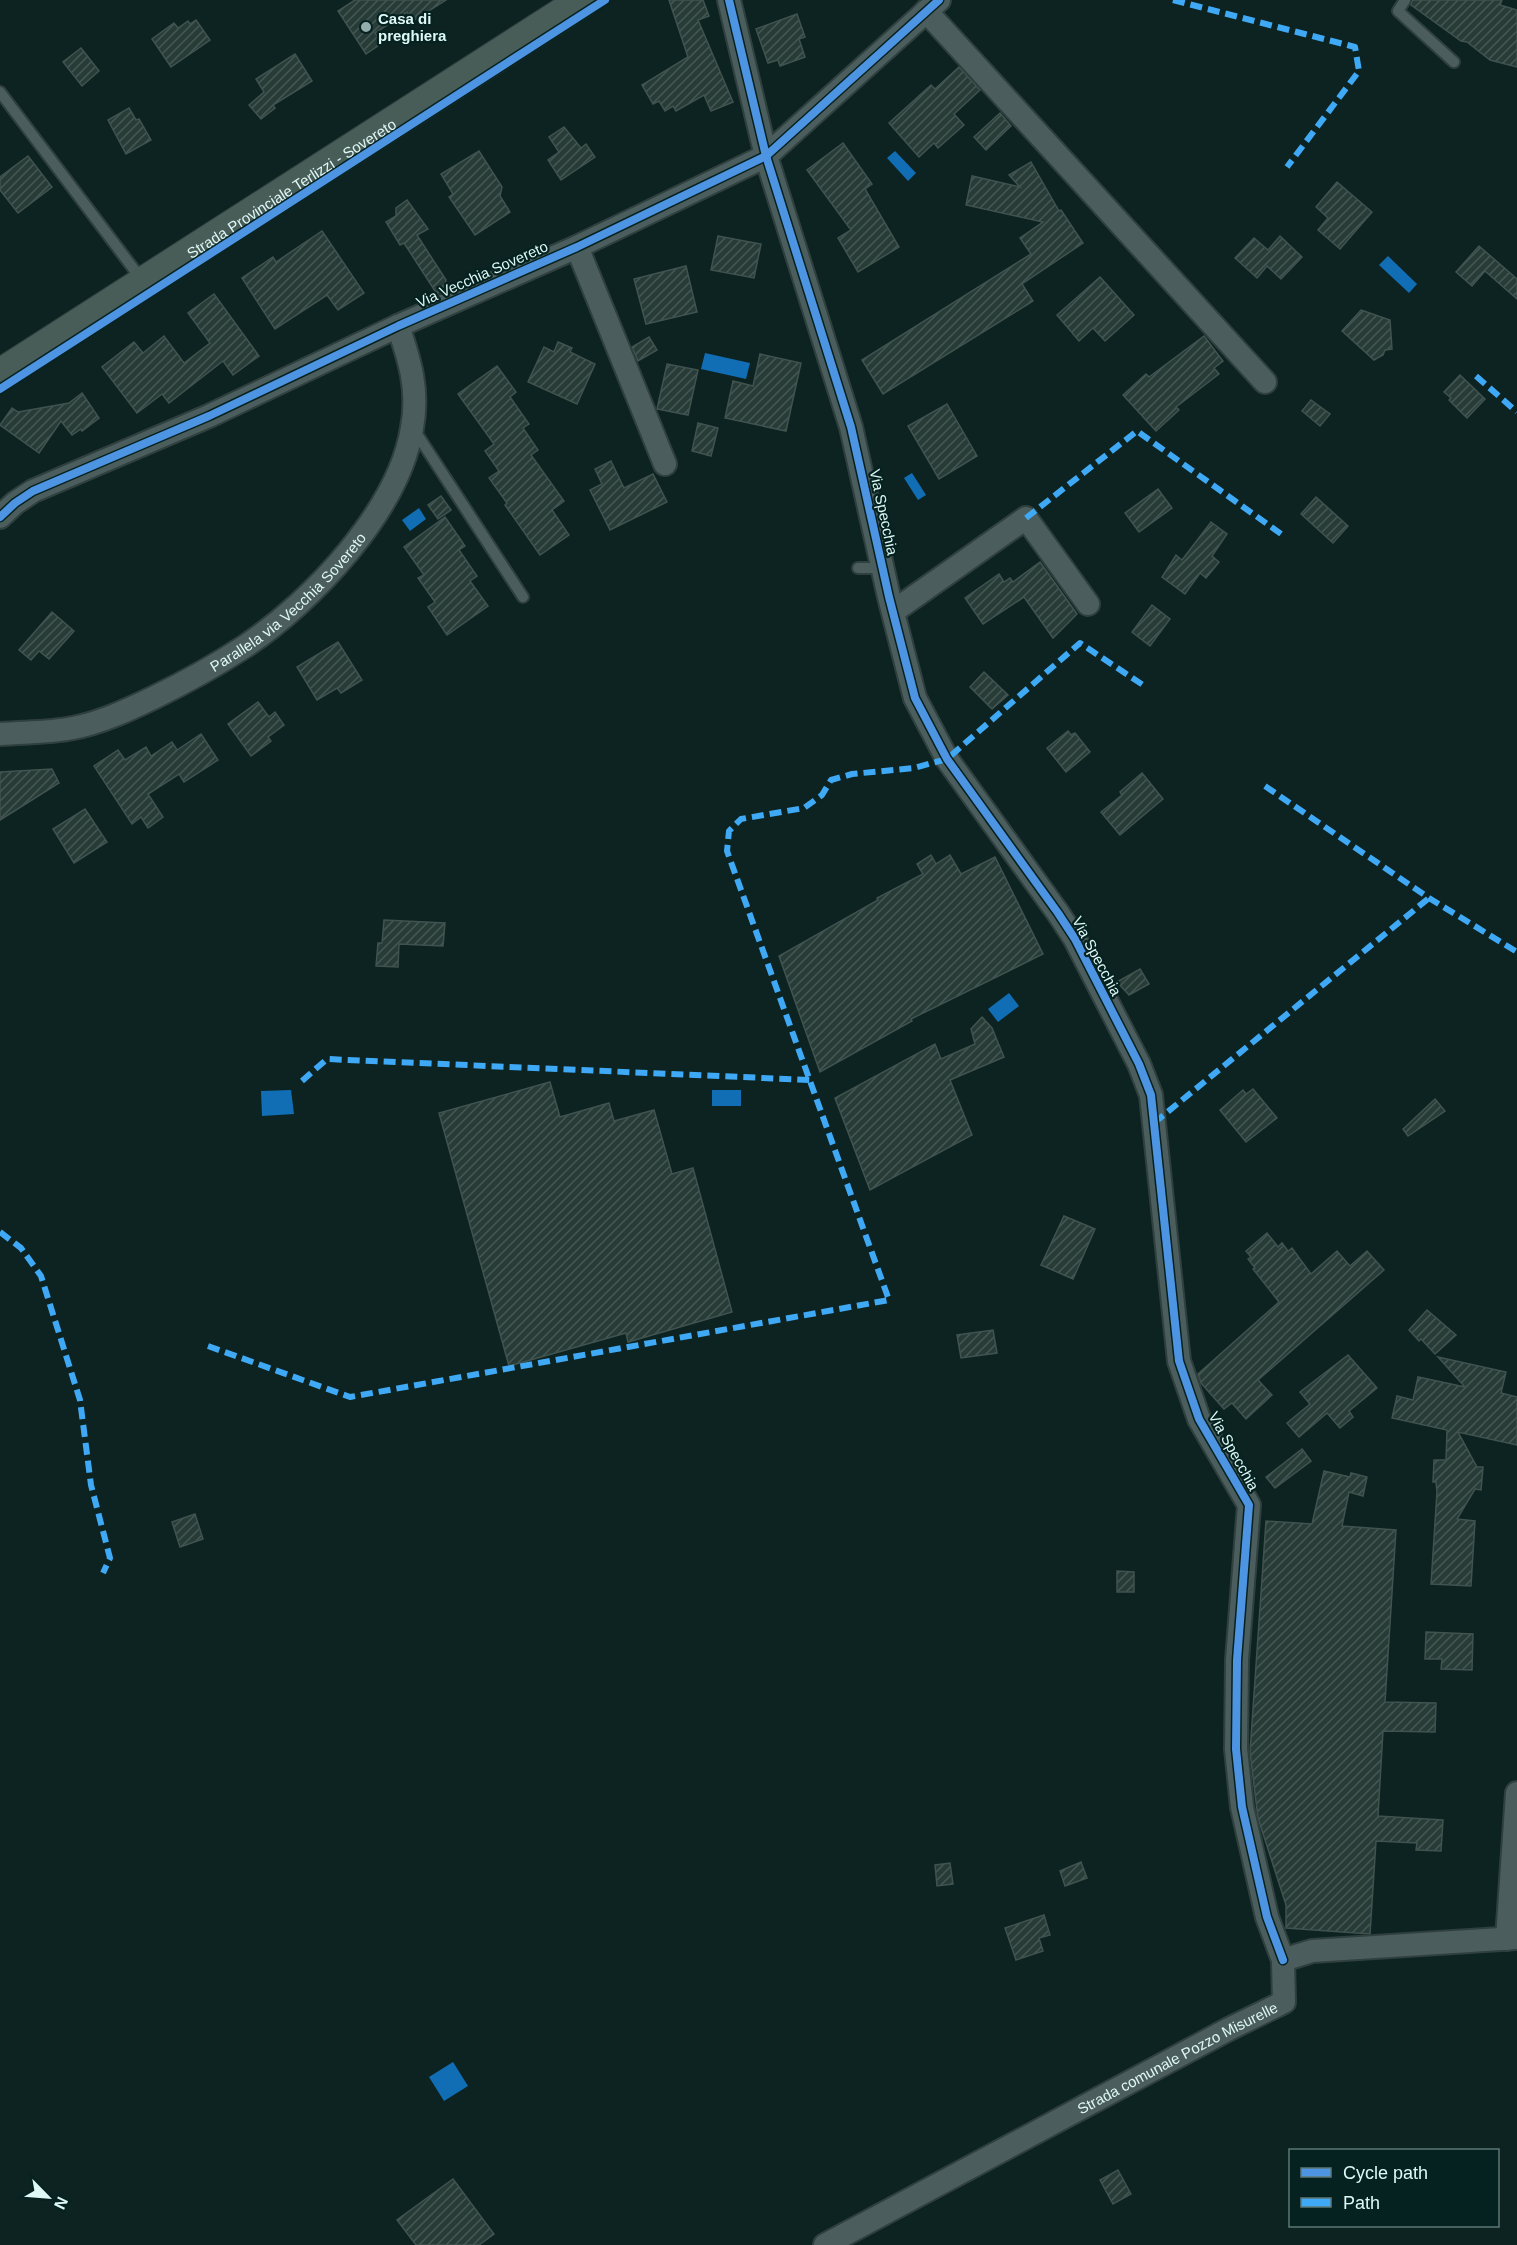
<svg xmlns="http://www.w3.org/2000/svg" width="1517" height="2245" font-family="Arial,sans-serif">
<defs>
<pattern id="building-hatch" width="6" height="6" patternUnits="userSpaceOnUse" patternTransform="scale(1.5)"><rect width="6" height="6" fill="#273b37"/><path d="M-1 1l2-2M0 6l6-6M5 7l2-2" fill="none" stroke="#465855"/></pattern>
</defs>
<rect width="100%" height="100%" fill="#0c2322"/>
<g fill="#116eb5">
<polygon points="895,151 916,173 908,181 887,158"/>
<polygon points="1388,256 1417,284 1409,293 1379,265"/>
<polygon points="705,353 750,363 746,379 701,369"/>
<polygon points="912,473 926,495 918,500 904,478"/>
<polygon points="419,508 426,519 410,531 402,520"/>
<polygon points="1009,993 1019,1006 998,1022 988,1009"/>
<polygon points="291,1090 294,1114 262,1116 261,1091"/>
<rect x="712" y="1090" width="29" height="16"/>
<polygon points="453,2062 468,2086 444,2101 429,2077"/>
</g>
<g fill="url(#building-hatch)" stroke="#40534f" stroke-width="1.5">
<polygon points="355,0 446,0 413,21 407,12 375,33 382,43 366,54 338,11"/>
<polygon points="669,0 703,0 709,16 698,20 733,102 711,111 704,95 676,111 673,106 665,111 659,101 653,104 642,85 688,57"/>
<polygon points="1412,0 1502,0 1500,5 1517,10 1517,67 1490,60 1467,42 1461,41 1411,5"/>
<polygon points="797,14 805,37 799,39 805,57 780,66 778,60 768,63 756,29"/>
<polygon points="196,20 210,40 171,67 152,39 174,23 178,28 188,21 190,24"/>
<polygon points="81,48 99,71 82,86 63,62"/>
<polygon points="295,54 312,81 273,105 275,108 261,119 249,105 264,92 256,79"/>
<polygon points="959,67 980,90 954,114 964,125 938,148 934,143 919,157 889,123 931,85 935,89"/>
<polygon points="129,108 136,120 139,119 151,140 126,154 108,120"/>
<polygon points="1000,113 1011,126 986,150 974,137"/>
<polygon points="564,127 581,148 586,144 595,157 561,180 548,160 559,152 549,137"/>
<polygon points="843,143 872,184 865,189 899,247 858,272 838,238 851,230 807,170"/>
<polygon points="479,151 502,187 500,196 510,212 475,235 449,197 453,194 441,174"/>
<polygon points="28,156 52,187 18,213 0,190 0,177"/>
<polygon points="1031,162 1059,211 1061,210 1083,243 1022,284 1033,301 883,394 862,360 1031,254 1020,238 1043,222 966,205 972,176 1020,187 1009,175"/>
<polygon points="1337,182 1372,212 1340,249 1318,230 1328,218 1316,207"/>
<polygon points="407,200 428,229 417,235 446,280 445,286 437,294 404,243 400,245 386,222 396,216 396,208"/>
<polygon points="322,231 364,293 338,310 327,295 275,329 242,278 273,257 276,262"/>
<polygon points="718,236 761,244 754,278 711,270"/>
<polygon points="1280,236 1302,257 1281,279 1267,266 1257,278 1235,258 1254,238 1268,250"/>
<polygon points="1479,246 1517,279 1517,299 1485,271 1472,286 1456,272"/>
<polygon points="686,266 697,312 646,324 634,279"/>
<polygon points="1100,277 1134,315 1105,341 1093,328 1079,341 1057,315"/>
<polygon points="214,294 259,356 233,375 223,361 169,403 162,394 137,413 102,367 134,342 143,353 164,336 184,363 210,343 188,313"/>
<polygon points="1361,310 1390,320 1392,349 1385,350 1383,355 1374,360 1342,331"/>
<polygon points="1204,336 1223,361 1214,368 1219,374 1176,407 1179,410 1156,431 1123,395 1146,374 1149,377"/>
<polygon points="649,337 657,350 638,361 632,347"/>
<polygon points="558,342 572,348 570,352 595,364 577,404 528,382 544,347 554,352"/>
<polygon points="760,354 801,363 786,431 725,418 733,381 753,386"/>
<polygon points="667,364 698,370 688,415 657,409"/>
<polygon points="497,366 516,392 510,397 529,424 523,428 538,450 531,455 564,501 552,510 569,535 540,555 505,505 507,503 489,478 499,471 485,451 494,444 458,394"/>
<polygon points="1460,375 1485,399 1467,418 1449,400 1451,398 1444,392"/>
<polygon points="82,393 99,418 82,431 81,429 72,435 61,421 39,453 0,425 12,408 18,412 69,403"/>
<polygon points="1311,400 1330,414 1320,426 1302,411"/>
<polygon points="947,404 977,456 939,479 908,426"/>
<polygon points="698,423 718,428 711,456 692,451"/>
<polygon points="611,461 624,488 653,474 667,502 610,530 590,490 602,484 595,469"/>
<polygon points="1158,489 1172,508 1139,532 1125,513"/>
<polygon points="441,496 451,510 438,519 428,505"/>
<polygon points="1316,497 1348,526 1333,543 1301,514"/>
<polygon points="445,517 465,546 459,550 477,576 470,581 488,606 447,635 428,607 435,602 418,578 424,575 404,547"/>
<polygon points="1211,522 1227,534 1212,556 1219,562 1206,578 1200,573 1185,594 1162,577 1176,555 1182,560"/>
<polygon points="1040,562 1077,614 1053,638 1024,597 983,624 965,598 999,574 1004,582 1010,578 1013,582"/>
<polygon points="1152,605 1170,619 1150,646 1132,632"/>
<polygon points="52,612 74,631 49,659 39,651 31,660 19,650"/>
<polygon points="338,642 362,680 341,693 337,688 317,700 297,667"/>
<polygon points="984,672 1008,695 992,709 970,687"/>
<polygon points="258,702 269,717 275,712 284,725 268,737 271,741 251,756 228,724"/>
<polygon points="1068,731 1071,735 1075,733 1090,752 1066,772 1047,748"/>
<polygon points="201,734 218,760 184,782 179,774 148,794 163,817 148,828 141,817 132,824 94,766 118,750 125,760 146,747 151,756 172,742 177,750"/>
<polygon points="52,769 59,783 0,820 0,772"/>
<polygon points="1142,773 1163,799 1120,835 1101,812 1122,795 1120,792"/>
<polygon points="85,809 107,842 74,863 53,829"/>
<polygon points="931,855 936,864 950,855 961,874 995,857 1043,954 911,1019 912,1021 820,1072 779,956 878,900 877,898 923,874 917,864"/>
<polygon points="384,920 445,923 443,946 399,944 398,967 376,966 378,943 382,943"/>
<polygon points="1140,969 1149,984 1129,995 1117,982"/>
<polygon points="982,1017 992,1028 1004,1057 950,1080 972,1135 870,1190 835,1098 935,1044 941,1059 975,1044 971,1029"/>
<polygon points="550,1082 560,1117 609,1103 614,1121 654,1110 672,1174 693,1168 732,1312 628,1342 626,1333 509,1366 439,1113"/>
<polygon points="1253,1089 1277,1118 1246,1142 1220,1110 1243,1090 1246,1094"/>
<polygon points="1435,1099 1445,1111 1408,1136 1403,1129"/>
<polygon points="1064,1216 1095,1229 1073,1279 1041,1265"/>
<polygon points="1267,1233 1278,1247 1282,1243 1288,1251 1292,1248 1311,1274 1337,1251 1350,1266 1367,1251 1384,1270 1258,1380 1272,1395 1246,1419 1232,1403 1224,1409 1201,1383 1198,1374 1279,1302 1253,1269 1255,1268 1248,1259 1251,1257 1246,1251"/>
<polygon points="1427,1310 1456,1335 1435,1354 1421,1339 1419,1341 1409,1330"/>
<polygon points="993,1330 997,1353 961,1358 957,1335"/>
<polygon points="1348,1355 1377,1388 1349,1411 1353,1417 1340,1428 1327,1413 1299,1437 1287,1423 1310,1404 1300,1392"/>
<polygon points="1438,1357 1506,1372 1501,1393 1517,1397 1517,1445 1458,1432 1477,1467 1483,1467 1481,1490 1475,1489 1457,1519 1475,1521 1471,1586 1431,1584 1437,1492 1436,1482 1433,1482 1434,1460 1446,1460 1447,1430 1392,1418 1397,1396 1413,1400 1418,1377 1465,1387"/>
<polygon points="1302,1449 1311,1461 1275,1488 1266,1477"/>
<polygon points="1324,1471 1350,1477 1351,1473 1367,1477 1363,1496 1349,1492 1342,1526 1396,1530 1385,1702 1436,1703 1435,1732 1383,1731 1378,1816 1443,1820 1441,1851 1416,1850 1417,1843 1376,1841 1370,1934 1286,1928 1286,1905 1258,1818 1250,1752 1266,1521 1312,1524"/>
<polygon points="195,1514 203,1539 180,1547 172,1522"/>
<polygon points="1117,1571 1134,1572 1134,1592 1117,1592"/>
<polygon points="1426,1632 1473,1634 1472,1670 1441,1669 1442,1659 1425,1659"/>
<polygon points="1081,1862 1087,1878 1065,1886 1060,1871"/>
<polygon points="950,1863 953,1884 937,1886 935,1865"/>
<polygon points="1044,1915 1050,1935 1039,1938 1043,1951 1016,1960 1005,1928"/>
<polygon points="1118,2170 1131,2194 1113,2204 1100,2180"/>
<polygon points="453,2179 494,2234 479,2245 416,2245 397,2220"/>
</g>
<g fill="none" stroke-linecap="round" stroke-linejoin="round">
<defs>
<g id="service">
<polyline points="1405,0 1398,11 1454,62"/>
<polyline points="0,92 142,280"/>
<polyline points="413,428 523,597"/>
<polyline points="858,568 882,568"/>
</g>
<g id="minor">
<polyline points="729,0 766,156 851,427 889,597 915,698 947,759 1058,913 1075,939 1139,1064 1151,1095 1179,1361 1199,1419 1249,1505 1237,1660 1236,1749 1242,1807 1267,1917 1283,1960"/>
<polyline points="926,11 1265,382"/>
<polyline points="577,247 665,464"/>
<polyline points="0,517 15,503 33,491 209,416 398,326 577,247 766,156 939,0"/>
<polyline points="894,611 1026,518 1088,604"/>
<path id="s1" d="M 0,734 C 24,732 49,733 73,728 C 100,723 128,710 153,698 C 184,683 215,666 244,647 C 312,602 399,510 412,428 C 419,390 410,361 398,326"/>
<polyline points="1507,1939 1517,1793"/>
<path id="s2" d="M 825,2245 L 1229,2029 L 1284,2002 L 1283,1960 L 1312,1951 L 1517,1938"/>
</g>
<g id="secondary">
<path id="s3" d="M 0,375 L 584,0"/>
</g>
</defs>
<use href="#service" stroke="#2f403e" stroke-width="14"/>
<use href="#minor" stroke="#2f403e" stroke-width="26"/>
<use href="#secondary" stroke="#2f403e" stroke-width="34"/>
<use href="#service" stroke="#4b5e5d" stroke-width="10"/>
<use href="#minor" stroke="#4b5e5d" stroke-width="22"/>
<use href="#secondary" stroke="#485c58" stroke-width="32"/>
<g stroke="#3fa9f5" stroke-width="6" stroke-dasharray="12 6" stroke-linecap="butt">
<polyline points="1173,0 1355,47 1359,71 1287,167"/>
<polyline points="1476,376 1517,412"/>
<polyline points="1026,518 1137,431 1284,536"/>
<polyline points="1265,786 1429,898 1517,952"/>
<polyline points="302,1081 327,1059 810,1080"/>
<polyline points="1154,1123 1429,898"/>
<polyline points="0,1232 21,1248 41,1276 80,1400 91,1485 110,1558 103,1573"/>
<polyline points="208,1346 350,1397 889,1300 727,851 729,831 741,819 804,808 822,795 831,780 852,774 914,768 947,759 1080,643 1143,685"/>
</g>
<defs>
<g id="cycleway">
<polyline points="729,0 766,156 851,427 889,597 915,698 947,759 1058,913 1075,939 1139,1064 1151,1095 1179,1361 1199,1419 1249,1505 1237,1660 1236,1749 1242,1807 1267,1917 1283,1960"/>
<polyline points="0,389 605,0"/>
<polyline points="0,517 15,503 33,491 209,416 398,326 577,247 766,156 939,0"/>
</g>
</defs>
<use href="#cycleway" stroke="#062220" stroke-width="11"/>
<use href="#cycleway" stroke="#4d94e3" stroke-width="8"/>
</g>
<circle fill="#94adac" stroke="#062220" stroke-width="2" cx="366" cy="27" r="6"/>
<g text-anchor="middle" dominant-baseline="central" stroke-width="4.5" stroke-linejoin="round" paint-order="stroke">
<g font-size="15" font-weight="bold" fill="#def8f6" stroke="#062220" text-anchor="start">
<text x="378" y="18">Casa di<tspan x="378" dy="17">preghiera</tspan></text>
</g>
<g font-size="15" fill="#def8f6" stroke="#062220">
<text stroke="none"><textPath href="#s3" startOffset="346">Strada Provinciale Terlizzi - Sovereto</textPath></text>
<text transform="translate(482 274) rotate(-24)">Via Vecchia Sovereto</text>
<text transform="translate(884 512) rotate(78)">Via Specchia</text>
<text stroke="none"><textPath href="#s1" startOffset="326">Parallela via Vecchia Sovereto</textPath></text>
<text transform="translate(1097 956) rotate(62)">Via Specchia</text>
<text transform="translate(1234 1451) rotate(61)">Via Specchia</text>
<text stroke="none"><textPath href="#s2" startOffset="399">Strada comunale Pozzo Misurelle</textPath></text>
</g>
</g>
<rect x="1289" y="2149" width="210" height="78" fill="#062220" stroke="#5c7876" stroke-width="1.5"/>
<rect x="1301" y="2168" width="30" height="9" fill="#4d94e3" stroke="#5c7876" stroke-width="1.5"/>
<text x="1343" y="2179" font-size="18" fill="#def8f6">Cycle path</text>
<rect x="1301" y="2198" width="30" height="9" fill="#3fa9f5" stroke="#5c7876" stroke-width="1.5"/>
<text x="1343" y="2209" font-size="18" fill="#def8f6">Path</text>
<g transform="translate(48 2197) rotate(115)" stroke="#062220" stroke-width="4.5" paint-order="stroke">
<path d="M0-4.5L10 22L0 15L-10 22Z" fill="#def8f6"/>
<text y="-9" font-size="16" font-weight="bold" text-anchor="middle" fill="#def8f6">N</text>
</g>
</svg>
